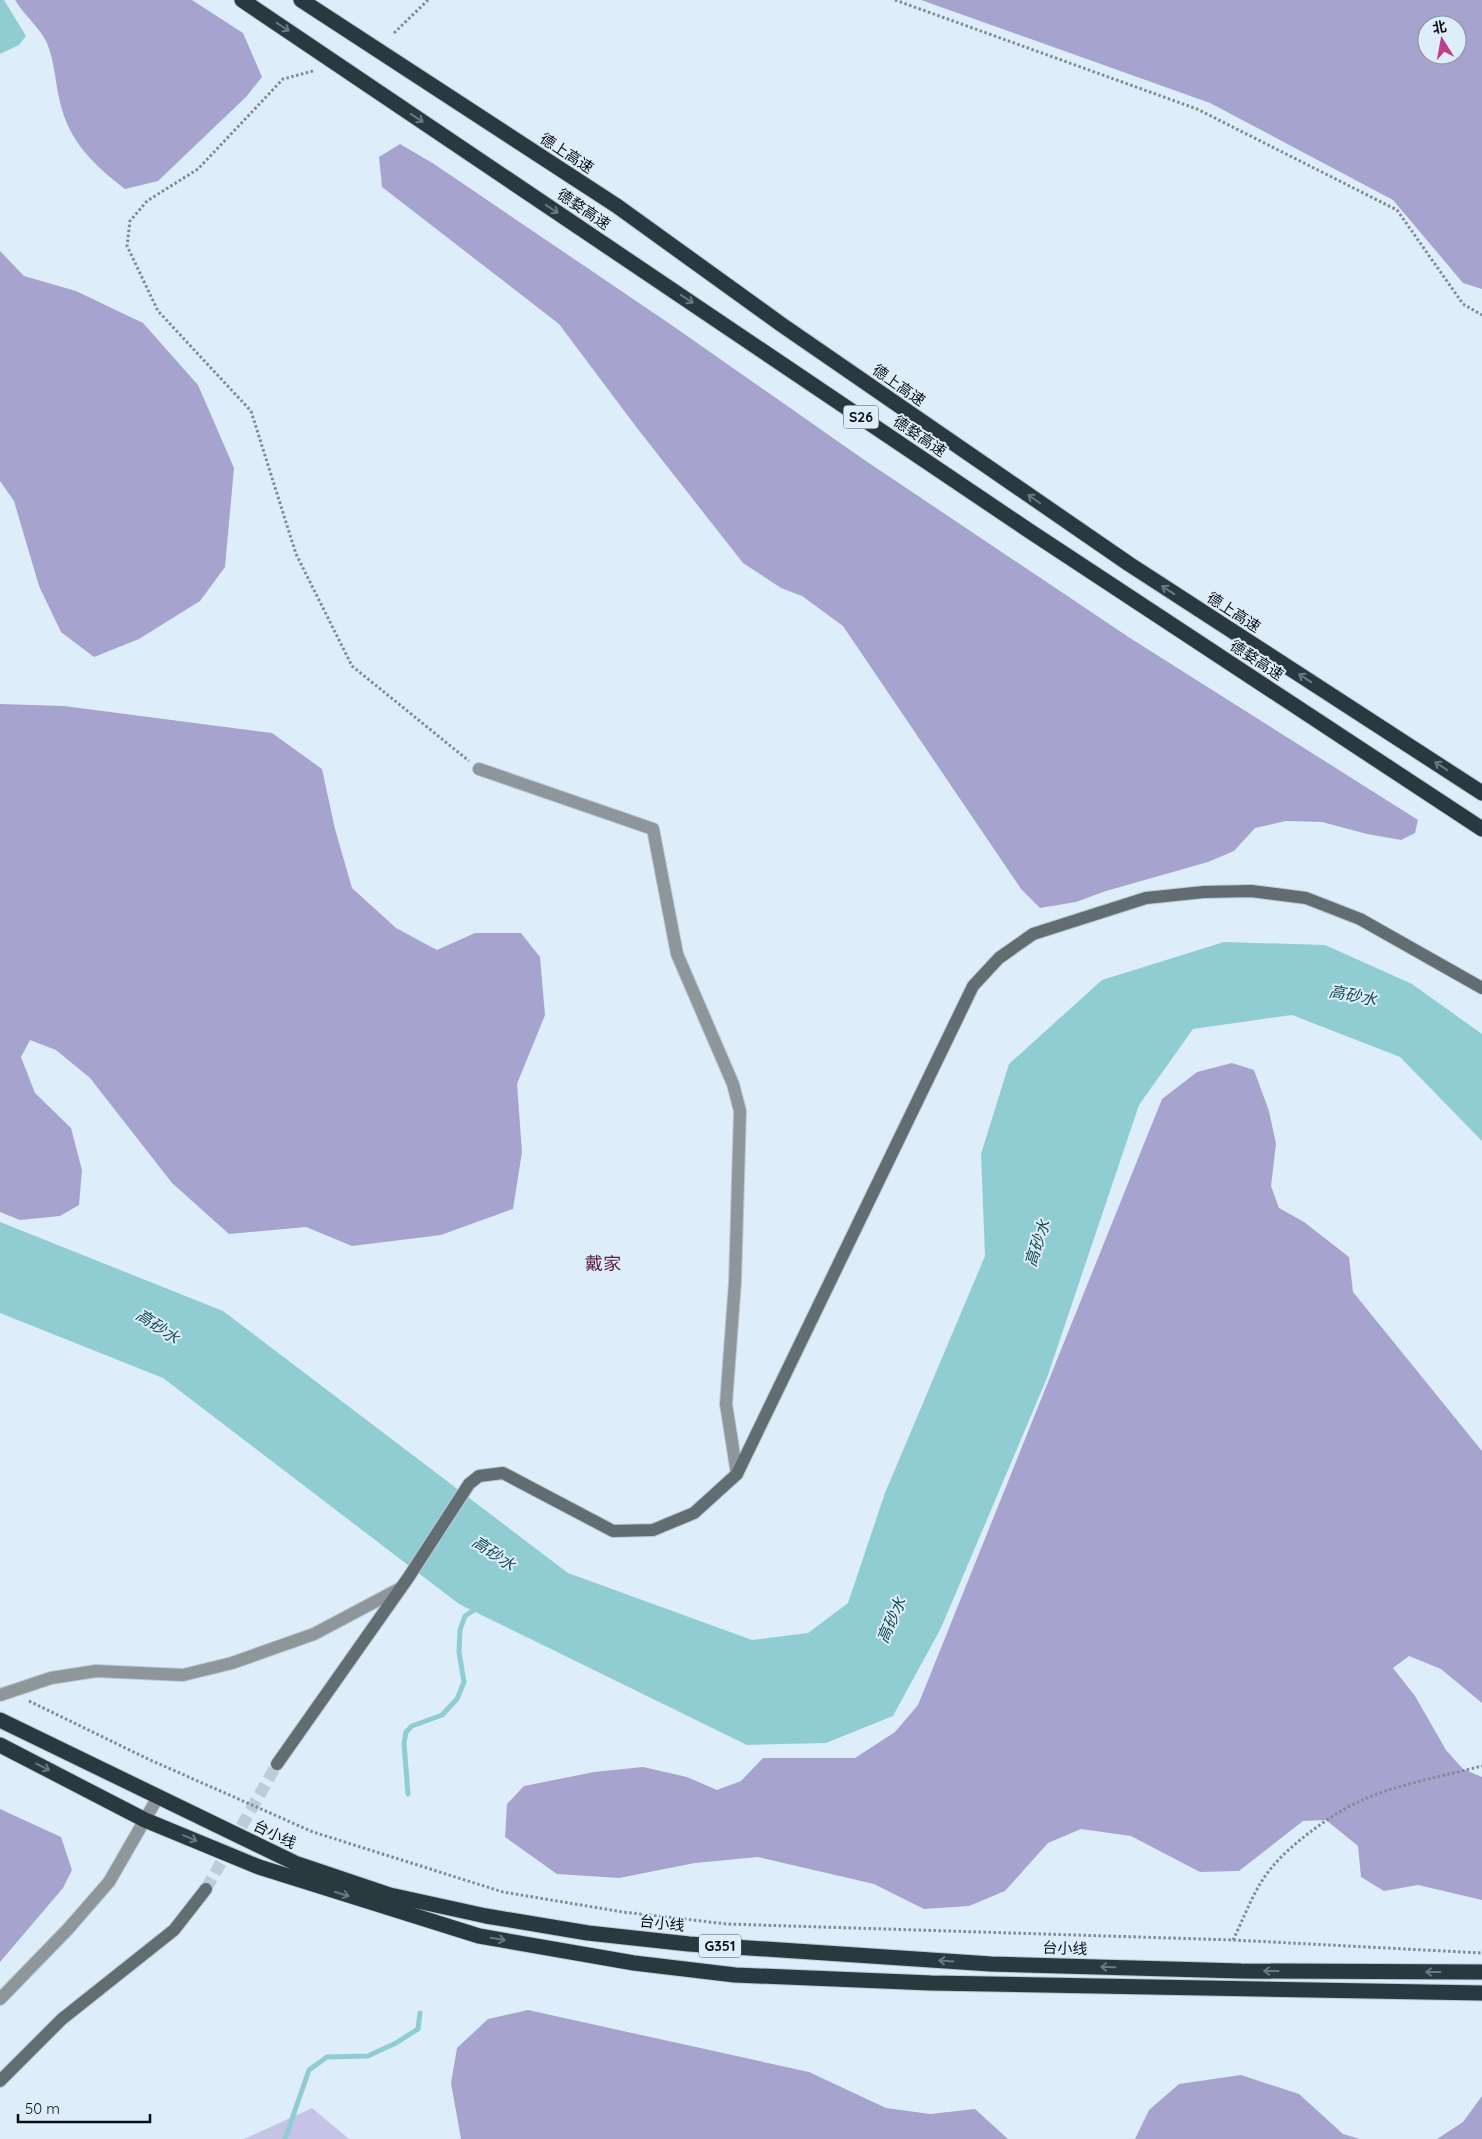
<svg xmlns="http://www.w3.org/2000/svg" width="1482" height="2139" font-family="Quicksand,'Noto Sans SC',sans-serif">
<rect width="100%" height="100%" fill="#deedfa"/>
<polygon fill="#c5c4e6" points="312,2108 349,2139 244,2139"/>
<g fill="#a6a4cf" fill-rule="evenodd">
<path d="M 15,0 L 192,0 L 243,33 L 262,77 L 246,97 L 158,181 L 125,189 C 94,165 69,142 60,102 C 55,82 55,63 47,43 C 40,28 24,15 15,0 Z"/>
<path d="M 921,0 L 1482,0 L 1482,289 L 1463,283 L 1393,200 L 1210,103 ZM 1427,25 L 1457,25 L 1457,55 L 1427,55 Z"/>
<polygon points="400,144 434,164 670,324 863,459 1130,638 1418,820 1415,833 1401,840 1367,834 1322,822 1286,821 1255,828 1234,851 1208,862 1106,891 1076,902 1040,908 1021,889 843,626 802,596 781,588 743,563 637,428 559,324 382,187 379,157"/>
<polygon points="0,251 24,276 76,291 143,323 198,385 234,468 225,567 200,601 139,639 94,657 61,632 39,586 14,501 0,481"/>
<polygon points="0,704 64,706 272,733 322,769 335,829 352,888 396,928 437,950 475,933 521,933 540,957 545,1015 517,1084 522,1152 513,1209 441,1235 352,1246 306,1227 229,1234 172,1183 90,1078 56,1050 30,1040 21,1057 35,1093 71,1128 82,1170 79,1205 60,1216 20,1220 0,1212"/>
<polygon points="1232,1063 1254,1070 1269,1111 1276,1144 1271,1186 1279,1208 1304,1222 1349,1257 1353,1292 1482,1451 1482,1703 1441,1669 1409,1656 1393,1668 1415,1696 1446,1750 1463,1769 1482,1777 1482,1900 1418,1885 1384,1891 1361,1877 1358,1846 1326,1820 1303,1821 1239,1871 1200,1872 1131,1836 1081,1829 1048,1843 1005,1891 969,1906 924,1909 874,1884 758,1857 695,1863 619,1878 557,1874 505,1837 507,1804 524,1786 594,1772 643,1767 687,1777 717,1790 741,1781 763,1758 855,1758 895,1732 918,1705 1162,1099 1197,1072"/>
<polygon points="0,1809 61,1837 72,1870 63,1888 0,1962"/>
<polygon points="528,2010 809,2072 886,2108 930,2114 975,2109 1008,2139 461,2139 451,2083 457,2048 488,2019"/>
<polygon points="1241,2075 1299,2094 1343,2134 1360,2139 1135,2139 1149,2110 1179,2084"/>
<polygon points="1482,2096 1482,2139 1437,2139 1463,2122"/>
</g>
<g fill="#90cdd3">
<polygon points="0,0 4,0 26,36 19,45 0,54"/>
<polygon points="1224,942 1325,945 1412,984 1482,1034 1482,1141 1400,1057 1292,1015 1193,1029 1139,1105 1047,1378 941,1628 893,1716 826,1743 747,1745 459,1604 163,1378 0,1313 0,1222 223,1311 568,1573 752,1640 808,1633 848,1603 885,1493 985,1256 981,1154 1009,1064 1102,980"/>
</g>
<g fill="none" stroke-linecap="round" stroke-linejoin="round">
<g stroke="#90cdd3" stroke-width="5">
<polyline points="408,1794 404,1743 406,1732 412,1726 442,1715 457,1699 464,1682 459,1652 460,1630 465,1616 477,1608"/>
<polyline points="285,2139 309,2070 327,2057 368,2056 396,2043 418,2029 420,2013"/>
</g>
<polyline stroke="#beccd7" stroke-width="12" stroke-dasharray="12 6" stroke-linecap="butt" points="206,1889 277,1764"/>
<defs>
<g id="street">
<polyline points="479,769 653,829 677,954 733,1084 740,1111 735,1282 726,1404 737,1474"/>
<polyline points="0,1695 51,1678 96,1671 183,1675 232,1663 314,1634 399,1589"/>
<polyline points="0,1999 68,1929 109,1882 158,1797"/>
</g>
<g id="secondary">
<polyline points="277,1764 408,1578 469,1484 479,1476 503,1473 613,1531 653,1530 694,1513 737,1474 973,986 999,958 1033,934 1146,898 1204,892 1251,891 1306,898 1360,919 1482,988"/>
<polyline points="0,2081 62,2019 174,1930 206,1889"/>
</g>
<g id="highway">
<polyline points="242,0 1028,530 1482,829"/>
<polyline points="301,0 617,206 782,325 1129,564 1482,793"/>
<polyline points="0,1720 295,1863 390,1895 486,1916 588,1933 689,1944 991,1964 1241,1971 1482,1972"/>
<polyline points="0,1745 145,1820 259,1867 479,1936 634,1963 735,1975 931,1983 1482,1993"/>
</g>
</defs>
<use href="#street" stroke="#bcc9d5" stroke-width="14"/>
<use href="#secondary" stroke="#bcc9d5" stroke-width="14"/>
<use href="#highway" stroke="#bcc9d5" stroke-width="17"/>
<g stroke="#818b95" stroke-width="3" stroke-dasharray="2.5 2.5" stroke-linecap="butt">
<polyline points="895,0 1197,109 1397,210 1463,304 1482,315"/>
<polyline points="394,33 428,0"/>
<polyline points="313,71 283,79 198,169 147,201 130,221 127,246 158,311 251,411 296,554 352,666 469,761"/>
<polyline points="29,1701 148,1759 313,1832 503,1892 623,1912 727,1924 1233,1940 1482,1953"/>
<path d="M 1233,1940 C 1245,1916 1255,1886 1273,1866 C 1291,1844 1332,1814 1358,1802 C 1393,1785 1444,1776 1482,1766"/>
</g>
<use href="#street" stroke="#8e9699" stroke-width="12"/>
<use href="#secondary" stroke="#626d72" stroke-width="12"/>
<use href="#highway" stroke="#2a3940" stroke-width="15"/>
</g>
<defs><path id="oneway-shaft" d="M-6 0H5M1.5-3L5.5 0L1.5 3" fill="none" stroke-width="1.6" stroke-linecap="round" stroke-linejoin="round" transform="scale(1.25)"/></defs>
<g stroke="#697881">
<use href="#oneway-shaft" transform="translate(283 27) rotate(34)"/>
<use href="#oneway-shaft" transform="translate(417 118) rotate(34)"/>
<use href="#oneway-shaft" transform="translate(552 209) rotate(34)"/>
<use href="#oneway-shaft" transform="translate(687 299) rotate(34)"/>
<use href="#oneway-shaft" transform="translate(1034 499) rotate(-145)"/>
<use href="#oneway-shaft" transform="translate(1168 590) rotate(-147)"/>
<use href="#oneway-shaft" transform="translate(1305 678) rotate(-147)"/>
<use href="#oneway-shaft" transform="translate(1441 766) rotate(-147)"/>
<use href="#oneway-shaft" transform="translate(43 1767) rotate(27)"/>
<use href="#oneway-shaft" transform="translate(190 1838) rotate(23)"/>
<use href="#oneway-shaft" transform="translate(342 1894) rotate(18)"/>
<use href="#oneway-shaft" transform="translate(498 1939) rotate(10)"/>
<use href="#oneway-shaft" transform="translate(946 1961) rotate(-176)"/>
<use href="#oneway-shaft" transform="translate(1108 1967) rotate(-178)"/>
<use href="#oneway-shaft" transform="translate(1271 1971) rotate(-180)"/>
<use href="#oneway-shaft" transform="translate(1433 1972) rotate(-180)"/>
</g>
<g text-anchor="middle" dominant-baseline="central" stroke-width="4" stroke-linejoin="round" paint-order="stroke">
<g fill="#deedfa" stroke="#4a5158" stroke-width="1">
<rect x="843.5" y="405.5" width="35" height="23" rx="4"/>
<rect x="699" y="1934.5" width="42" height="23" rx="4"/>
</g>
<g font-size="14" font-weight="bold" fill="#0a0e13">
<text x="861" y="417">S26</text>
<text x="720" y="1946">G351</text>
</g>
<g font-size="15" fill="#0a0e13" stroke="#deedfa">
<text transform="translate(567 153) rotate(33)">德上高速</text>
<text transform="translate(584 209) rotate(34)">德婺高速</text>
<text transform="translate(899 385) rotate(35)">德上高速</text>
<text transform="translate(920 436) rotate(34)">德婺高速</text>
<text transform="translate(1234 612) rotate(33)">德上高速</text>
<text transform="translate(1257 660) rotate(33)">德婺高速</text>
<text transform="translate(275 1834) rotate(26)">台小线</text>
<text transform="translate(662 1923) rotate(6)">台小线</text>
<text transform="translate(1065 1948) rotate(2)">台小线</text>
</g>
<g font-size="16" font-style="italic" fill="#154b50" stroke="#deedfa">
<text transform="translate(1353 995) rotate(11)">高砂水</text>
<text transform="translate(1037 1243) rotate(-72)">高砂水</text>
<text transform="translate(158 1326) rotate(34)">高砂水</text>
<text transform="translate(494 1553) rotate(34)">高砂水</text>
<text transform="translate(891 1620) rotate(-66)">高砂水</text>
</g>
<g font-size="18" fill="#5c1d40" stroke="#deedfa">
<text x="603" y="1263">戴家</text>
</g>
</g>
<g transform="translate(1442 40) rotate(349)"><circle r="24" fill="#deedfa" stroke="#89949e"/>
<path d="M0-4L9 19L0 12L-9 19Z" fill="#bf3e88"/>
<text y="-8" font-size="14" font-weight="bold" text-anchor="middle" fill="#0a0e13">北</text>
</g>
<path d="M18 2114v8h132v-8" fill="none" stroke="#0a0e13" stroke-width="2.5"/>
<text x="25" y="2114" font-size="15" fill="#0a0e13" stroke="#deedfa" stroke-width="4" paint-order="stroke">50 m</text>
</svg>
